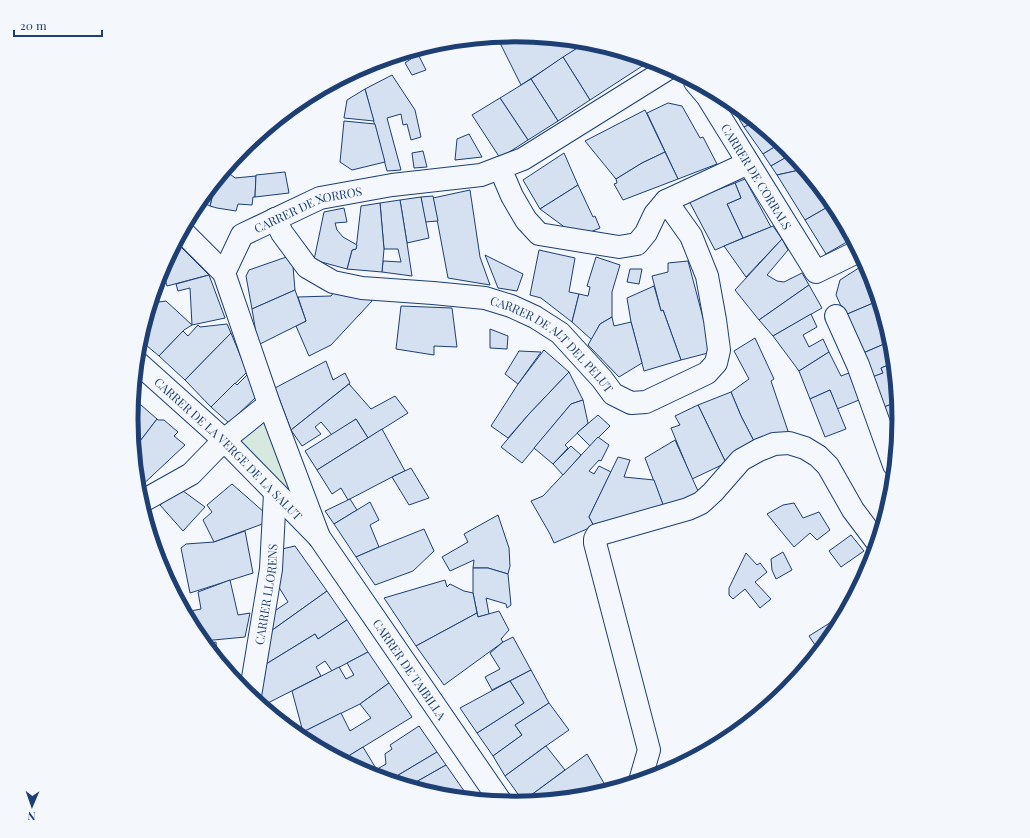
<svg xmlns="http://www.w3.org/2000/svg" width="1030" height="838" font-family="'Playfair Display',serif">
<rect width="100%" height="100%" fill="#f4f7fb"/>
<polygon fill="#d7e8df" stroke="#687fa3" points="269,404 319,537 224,440"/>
<g fill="#d5e0f0" stroke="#1d3f73">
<polygon points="518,35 587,42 521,85 497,37"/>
<polygon points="587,42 644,59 647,63 590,100 563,57"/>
<polygon points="418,54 426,70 412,75 405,63"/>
<polygon points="563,57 590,100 558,121 531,79"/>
<polygon points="392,75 415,110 421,137 411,140 407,124 403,125 401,114 387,118 401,170 387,171 365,89"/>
<polygon points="531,79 558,121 528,140 500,98"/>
<polygon points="365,89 374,121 344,118 347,100"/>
<polygon points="500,98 528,140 500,158 472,115"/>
<polygon points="727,99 729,100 755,122 744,127"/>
<polygon points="668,103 682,106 700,138 703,137 717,164 678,179 647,113"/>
<polygon points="645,110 665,152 642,163 616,179 585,141"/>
<polygon points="344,121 375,124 385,162 352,170 340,162"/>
<polygon points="755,122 781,143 763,154 744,127"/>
<polygon points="469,134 482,157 455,160 457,139"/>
<polygon points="781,143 792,154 771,166 763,154"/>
<polygon points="423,151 427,167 414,168 412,153"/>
<polygon points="665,152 678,179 623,200 614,184 617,183 616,179 642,163"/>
<polygon points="564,153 578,185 540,209 523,180"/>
<polygon points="792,154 804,169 777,175 771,166"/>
<polygon points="804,169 833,204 805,220 777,175"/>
<polygon points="225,170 235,178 256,176 255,197 253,197 252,205 238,204 236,211 217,208 210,206 216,181"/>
<polygon points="285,172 289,193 255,197 256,175"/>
<polygon points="745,179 771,227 743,238 727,204 741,198 735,183"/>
<polygon points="216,181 210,206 199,201"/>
<polygon points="735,183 741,198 727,204 743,238 715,250 689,201"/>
<polygon points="578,185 593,217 595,216 600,228 578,237 540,209"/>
<polygon points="470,190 480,257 490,285 448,278 433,198"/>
<polygon points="433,196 438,221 425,222 421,197"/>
<polygon points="421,197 429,238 407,243 400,200"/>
<polygon points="400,200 407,243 412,276 382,272 383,261 401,262 398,249 384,249 380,203"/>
<polygon points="380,203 384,249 382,272 347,269 352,250 356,249 361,206"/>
<polygon points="833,204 852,239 826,254 805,220"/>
<polygon points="344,208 347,222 335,223 337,230 343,237 357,245 356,249 352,250 347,269 314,260 324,212"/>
<polygon points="773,226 782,239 746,277 724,246"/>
<polygon points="782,239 788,250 767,275 777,281 784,282 802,273 809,285 759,320 735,290"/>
<polygon points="176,242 209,275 167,286 162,268"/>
<polygon points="539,250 575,258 569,292 579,294 572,322 541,298 530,295"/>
<polygon points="292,255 295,290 252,309 246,276 249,270"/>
<polygon points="485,255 523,274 517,291 498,288"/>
<polygon points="596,257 620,265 612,292 612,317 600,324 592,340 572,322 579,294 588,296 590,287 587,286"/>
<polygon points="688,261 712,352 681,360 663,310 661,311 652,276 668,272 668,263"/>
<polygon points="865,264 878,301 845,315 836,295 840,280"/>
<polygon points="630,269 642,269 639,284 627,282"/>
<polygon points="209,275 225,318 192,325 190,288 178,291 176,284"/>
<polygon points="809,285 822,308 773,336 759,320"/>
<polygon points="654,286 661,311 663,310 681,360 644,371 631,322 627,298"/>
<polygon points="360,289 372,301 331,345 309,356 296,326 306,321 298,297 331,296 334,292"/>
<polygon points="295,290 306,321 258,345 252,309"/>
<polygon points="158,296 159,302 166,301 192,325 184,330 159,356 140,340 153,297"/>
<polygon points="878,301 891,341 861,354 845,315"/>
<polygon points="401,306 452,308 457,347 434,346 434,355 396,349"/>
<polygon points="811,314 817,327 803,335 809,347 823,339 829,352 799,371 773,336"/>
<polygon points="612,317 614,326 631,322 642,363 619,377 588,345 600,324"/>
<polygon points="227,324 231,333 185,380 159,356 183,331 188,336 198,325 200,327"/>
<polygon points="490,329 508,336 507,349 490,348"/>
<polygon points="231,333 247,372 211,407 185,380"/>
<polygon points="755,338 774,379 771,381 789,434 757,447 741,416 731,392 749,379 734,351"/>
<polygon points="891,341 893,363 881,368 883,373 871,378 861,354"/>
<polygon points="544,350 569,372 529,414 508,438 491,426 518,384"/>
<polygon points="519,351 541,352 518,384 505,374"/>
<polygon points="829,352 841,376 849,373 859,400 837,409 830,390 810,399 799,371"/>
<polygon points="326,361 333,380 345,373 350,383 291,430 275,388"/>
<polygon points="893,363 897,402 884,407 872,377 883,373 881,368"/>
<polygon points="569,372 583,400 571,404 522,463 501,447 529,414"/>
<polygon points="248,374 257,396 229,423 211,407 235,383 237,385"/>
<polygon points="349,384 371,409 395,396 408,413 368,438 356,419 332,435 321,422 315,427 321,434 302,446 291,430"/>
<polygon points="830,390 846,429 825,437 810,399"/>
<polygon points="731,392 741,416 757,447 726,463 698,405"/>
<polygon points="133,398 157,419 134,449 131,419"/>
<polygon points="583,400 588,423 565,445 568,448 553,464 534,448 571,404"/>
<polygon points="897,402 899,419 897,436 895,437 884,407"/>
<polygon points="698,405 726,463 692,479 671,428 680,425 675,416"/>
<polygon points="598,415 610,426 590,446 577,433"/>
<polygon points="157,419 158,420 164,420 178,432 174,436 185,445 138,489 134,449"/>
<polygon points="356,419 368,438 317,470 305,451"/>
<polygon points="382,429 405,471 392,477 348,500 341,488 332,494 317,470"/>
<polygon points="598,437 609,445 601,461 599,460 589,471 594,474 599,466 611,472 589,517 594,526 554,543 550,534 531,501 543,496"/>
<polygon points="675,440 698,491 693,499 665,510 645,458"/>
<polygon points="571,446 581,455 563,475 553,464"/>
<polygon points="618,457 630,460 624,477 654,480 665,510 594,526 589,517"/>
<polygon points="411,468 429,498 409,505 392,477"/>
<polygon points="232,484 273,520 214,542 203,520 212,512 207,505"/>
<polygon points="179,488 205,507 183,531 160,505"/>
<polygon points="350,499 357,510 334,524 325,511"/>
<polygon points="370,502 379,520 370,525 379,547 356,557 334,524"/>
<polygon points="794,503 803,518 819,512 830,530 817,540 810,533 794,547 767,514 783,505"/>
<polygon points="498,515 509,548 510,566 508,574 488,568 473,568 474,560 450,571 442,557 468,542 464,534"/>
<polygon points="424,529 434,551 413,571 375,585 356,557 379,547"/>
<polygon points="245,531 253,573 190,593 181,548 186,544 214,542"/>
<polygon points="851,535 864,551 841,567 829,551"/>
<polygon points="295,546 327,591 264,636 267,616 288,602 277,584 282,549"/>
<polygon points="783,552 792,570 776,579 772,570 771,559"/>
<polygon points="746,553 757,565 760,563 767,572 755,582 771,599 760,608 745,589 733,599 729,595 729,588"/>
<polygon points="473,568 488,568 508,574 511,605 507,608 506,604 486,598 489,614 478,617 473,593"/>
<polygon points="230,580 238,615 250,613 245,637 203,641 196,632 185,612 201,609 198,592"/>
<polygon points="445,580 447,587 450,584 464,591 473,593 477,613 416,646 384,598"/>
<polygon points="327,591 347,620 318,639 315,634 258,669 264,636"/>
<polygon points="499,611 509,630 501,639 503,642 444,685 416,646 477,613 478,617"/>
<polygon points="844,614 834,633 819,651 809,636"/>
<polygon points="347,620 368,652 332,671 325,661 316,667 321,676 262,706 253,698 258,669 315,634 318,639"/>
<polygon points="513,637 531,670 492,690 485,677 500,669 490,653 503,642"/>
<polygon points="216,642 217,658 205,644"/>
<polygon points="368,652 389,683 360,704 303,732 292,691 339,667 346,679 354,675 347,663"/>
<polygon points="531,670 549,703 515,725 522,735 493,756 477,733 524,703 510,681"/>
<polygon points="510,681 524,703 477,733 460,708"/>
<polygon points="389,683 412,717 342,760 305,740 303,732 341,713 350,731 371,718 360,704"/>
<polygon points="549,703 569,730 543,748 505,776 493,756 522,735 515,725"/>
<polygon points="750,721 728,738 723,741 725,739 720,734"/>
<polygon points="419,726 437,752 390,780 369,774 386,764 385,754 392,749 390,745"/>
<polygon points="546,746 565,770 523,801 505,776"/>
<polygon points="363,747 377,770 369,774 342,760"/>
<polygon points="437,752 446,765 409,786 390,780"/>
<polygon points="587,754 608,790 590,796 523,802 523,801"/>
<polygon points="446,765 469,798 440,796 409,786"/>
</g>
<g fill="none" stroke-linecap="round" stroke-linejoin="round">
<defs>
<g id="minor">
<path id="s1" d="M 695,82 L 707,96 L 816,272 L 859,251"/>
<polyline points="500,168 512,196 526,220 539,234 619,247 637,244 646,233 655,214 666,201 748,163"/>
<path id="s2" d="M 275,219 L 282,233 L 307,267 L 333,282 L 362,288 L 433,293 L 485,298 L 511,306 L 535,317 L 560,333 L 602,379 L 613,394 L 631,403 L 646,402 L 707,373 L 716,363 L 719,350 L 715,320 L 707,276 L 691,236 L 666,201"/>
<polyline points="182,231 224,273"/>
<polyline points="836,316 858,365 894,465"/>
<path id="s3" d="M 137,362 L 224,440 L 319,537 L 501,802"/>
<polyline points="141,502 191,474 224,440 269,404"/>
<path id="s4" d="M 319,537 L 269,404 L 224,273 L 242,235 L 320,198 L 392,185 L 481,175 L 523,159 L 669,68"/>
<path id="s5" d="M 250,696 L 271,569 L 275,493"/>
<polyline points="640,781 649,750 595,543 595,539 597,535 688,509 701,503 713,492 741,460 759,450 774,444 789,443 805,448 818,456 828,466 853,510 877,542"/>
</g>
</defs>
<use href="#minor" stroke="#1d3f73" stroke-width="24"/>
<use href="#minor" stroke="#f4f7fb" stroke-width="22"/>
</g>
<g text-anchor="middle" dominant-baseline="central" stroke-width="3" stroke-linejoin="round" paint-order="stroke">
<g font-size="12" fill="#1d3f73" stroke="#f4f7fb">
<text stroke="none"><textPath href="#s1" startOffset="113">CARRER DE CORRALS</textPath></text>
<text stroke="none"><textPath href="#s4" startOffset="394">CARRER DE XORROS</textPath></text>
<text stroke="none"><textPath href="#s2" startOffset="324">CARRER DE ALT DEL PELUT</textPath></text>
<text stroke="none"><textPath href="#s3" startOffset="126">CARRER DE LA VERGE DE LA SALUT</textPath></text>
<text stroke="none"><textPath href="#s5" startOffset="103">CARRER LLORENS</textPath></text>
<text stroke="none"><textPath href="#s3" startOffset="413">CARRER DE TAIBILLA</textPath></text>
</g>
</g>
<path d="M0 0H1030V838H0ZM138 419a377 377 0 1 1 754 0a377 377 0 1 1-754 0Z" fill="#f4f7fb" fill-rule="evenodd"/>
<path fill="none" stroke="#1d3f73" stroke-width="5" d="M138 419a377 377 0 1 1 754 0a377 377 0 1 1-754 0Z"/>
<g transform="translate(32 806) rotate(182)" stroke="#f4f7fb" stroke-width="3" paint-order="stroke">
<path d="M0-3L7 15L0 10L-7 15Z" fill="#1d3f73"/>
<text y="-6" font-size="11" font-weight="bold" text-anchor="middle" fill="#1d3f73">N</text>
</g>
<path d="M14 30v6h88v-6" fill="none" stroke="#1d3f73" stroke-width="2"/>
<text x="20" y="30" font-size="12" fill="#1d3f73" stroke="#f4f7fb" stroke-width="3" paint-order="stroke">20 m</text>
</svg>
